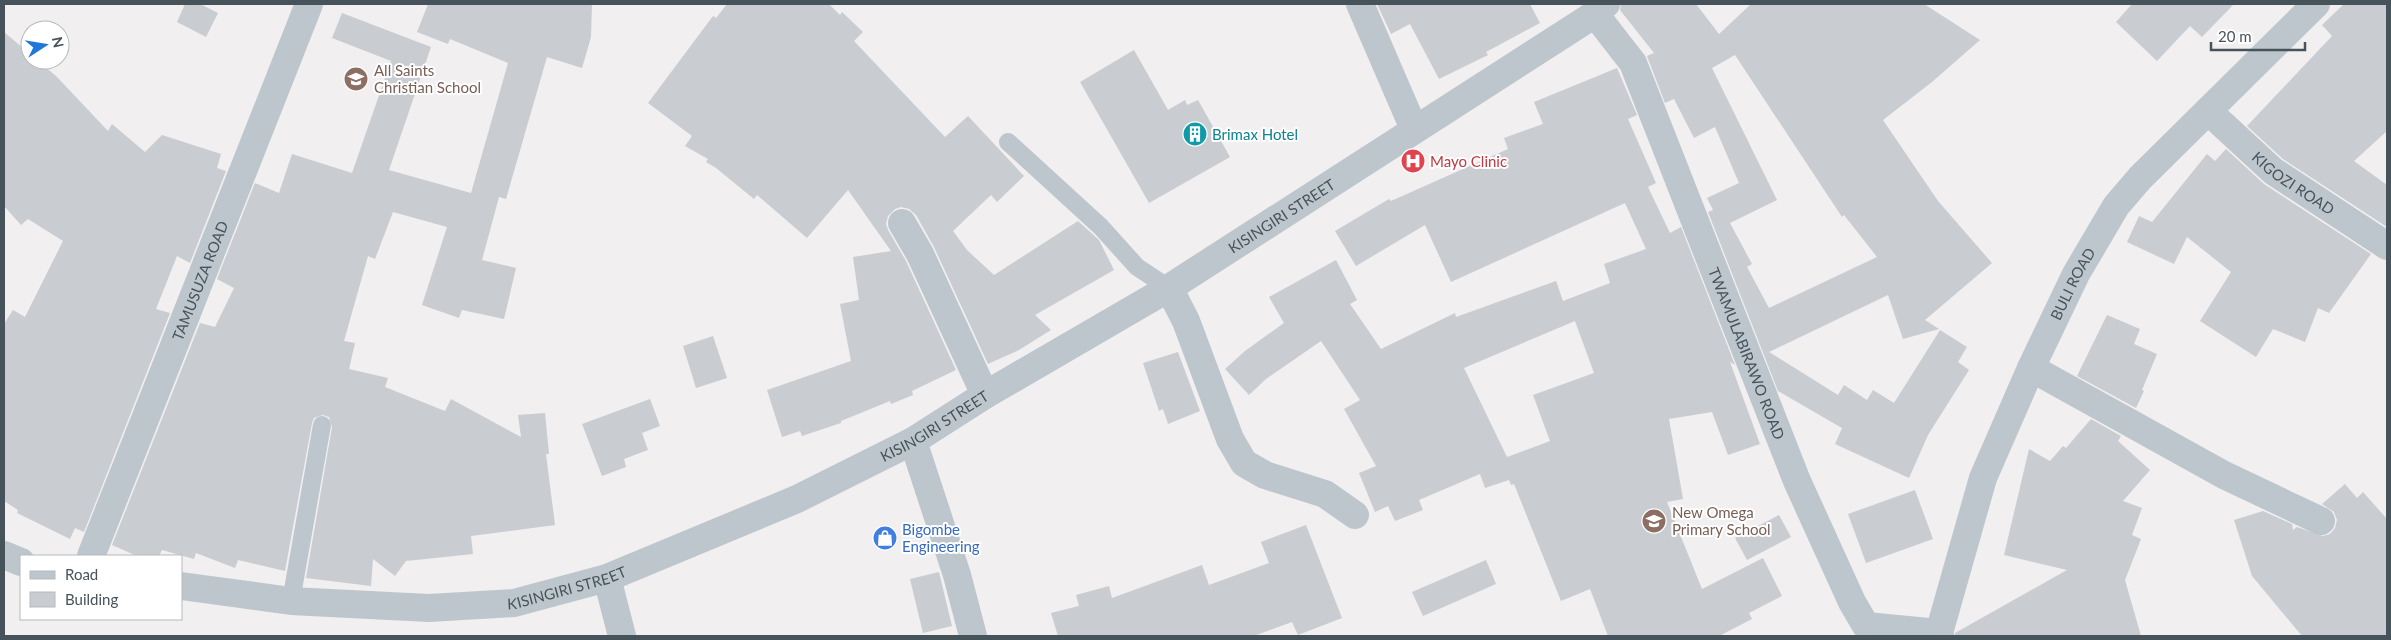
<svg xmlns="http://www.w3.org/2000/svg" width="2391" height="640" font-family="Lato,sans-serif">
<rect width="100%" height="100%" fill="#f1efef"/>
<g fill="#c9ccd1" fill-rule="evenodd">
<polygon points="185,4 200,4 218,13 206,37 177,22"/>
<polygon points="428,4 592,4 591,37 582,68 547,57 506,199 499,197 482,260 516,268 504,319 462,310 459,318 422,305 447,227 393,212 375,259 368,256 344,341 355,343 349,369 388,378 385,387 445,411 451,399 521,437 518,415 545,413 549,454 546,454 555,525 471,536 473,554 406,561 395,576 373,559 371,586 306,578 332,427 329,417 323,415 314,418 312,423 285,571 238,560 235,568 196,553 194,559 162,550 159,556 137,556 112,545 200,323 215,327 234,288 217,279 255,183 279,193 292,154 352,173 391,61 332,38 342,13 431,47 389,170 471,193 508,63 450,39 448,44 417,32"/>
<polygon points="727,4 829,4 840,15 842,12 863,32 854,41 945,137 968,116 1024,176 997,202 991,195 953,231 967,250 994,275 1078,221 1099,240 1114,270 1035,315 1051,330 1019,350 988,364 934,247 916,215 909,209 901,207 895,209 888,216 886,224 888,230 906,261 956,370 912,391 913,395 891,404 890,401 841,421 841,423 802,436 800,431 782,437 767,390 851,361 840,304 859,300 853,257 891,251 848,190 807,238 757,195 754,199 716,168 706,162 708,159 685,146 692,136 648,103 713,16 716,18"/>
<polygon points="1377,4 1530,4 1540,23 1486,52 1488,55 1439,79 1410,24 1391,34"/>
<path d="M 1621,4 L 1696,4 L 1719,34 L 1751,4 L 1924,4 L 1980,40 L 1932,82 L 1883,120 L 1938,201 L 1992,263 L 1925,320 L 1939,329 L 1903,339 L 1888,295 L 1769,352 L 1838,395 L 1844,385 L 1867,400 L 1873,390 L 1894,403 L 1940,330 L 1967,347 L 1958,362 L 1969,370 L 1928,435 L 1909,478 L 1835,444 L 1842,428 L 1778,391 L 1708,212 L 1713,210 L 1707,198 L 1739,183 L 1715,127 L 1694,138 L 1674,99 L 1665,103 L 1647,56 L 1654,53 L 1620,10 ZM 1735,55 L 1842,217 L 1844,215 L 1877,257 L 1769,308 L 1747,267 L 1752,264 L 1730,223 L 1777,200 L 1712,68 Z"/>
<polygon points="2132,4 2234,4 2202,37 2190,26 2157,61 2116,22"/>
<polygon points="2344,4 2387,4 2387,131 2354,161 2387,185 2387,227 2283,159 2247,126 2332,36 2322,25"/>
<polygon points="4,32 30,54 30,60 37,60 57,77 108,131 112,124 145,152 162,135 221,154 217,168 226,171 190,263 177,256 156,309 170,313 84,532 75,528 70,539 17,513 18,510 4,501 4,324 13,310 25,317 63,241 28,219 21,225 4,206"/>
<polygon points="1134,50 1168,110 1185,100 1187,105 1198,100 1230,157 1149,203 1080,82"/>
<path d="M 1617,68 L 1637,115 L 1628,119 L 1656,183 L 1648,187 L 1670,233 L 1681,227 L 1735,365 L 1730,362 L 1760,444 L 1728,455 L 1712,412 L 1669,419 L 1683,499 L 1667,502 L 1702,589 L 1763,558 L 1782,596 L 1749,613 L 1752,619 L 1719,636 L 1608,636 L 1590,589 L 1561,601 L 1514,484 L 1511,485 L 1509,480 L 1485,488 L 1480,474 L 1419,500 L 1423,510 L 1395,521 L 1388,506 L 1375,512 L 1359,473 L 1376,466 L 1344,409 L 1360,400 L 1321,341 L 1266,379 L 1249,395 L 1225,369 L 1245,351 L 1284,323 L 1269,297 L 1336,260 L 1357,300 L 1350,304 L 1381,349 L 1455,313 L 1456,317 L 1556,281 L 1563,301 L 1610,283 L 1604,264 L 1646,249 L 1625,203 L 1451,282 L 1425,225 L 1356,266 L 1335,231 L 1389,199 L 1391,201 L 1508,149 L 1504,138 L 1543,124 L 1534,102 ZM 1575,321 L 1594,373 L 1533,395 L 1550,441 L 1507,457 L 1464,368 Z"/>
<polygon points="2226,149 2264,184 2371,254 2329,313 2318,308 2305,342 2273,329 2256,357 2200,321 2231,272 2187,237 2174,264 2127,242 2139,216 2152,222 2207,154 2215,161"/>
<polygon points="2107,315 2140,329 2134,344 2157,354 2142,390 2144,391 2136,408 2077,376"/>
<polygon points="713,336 727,378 696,388 683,346"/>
<polygon points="1178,352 1200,411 1168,424 1163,409 1159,411 1143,363"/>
<polygon points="650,399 660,426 642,433 648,450 624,459 626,467 602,476 582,424"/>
<polygon points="2091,419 2121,436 2118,441 2150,470 2123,501 2142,508 2132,535 2141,539 2125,580 2141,636 1955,636 1955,633 2067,570 2004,555 2029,449 2050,461 2063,446 2066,448"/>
<polygon points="2345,484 2357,498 2363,492 2387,519 2387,636 2302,636 2252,576 2234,520 2263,511 2292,524 2293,530 2297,527 2323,536 2330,534 2335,528 2337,520 2334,512 2322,504"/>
<polygon points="1915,490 1933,539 1866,563 1848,514"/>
<polygon points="1779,515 1791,537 1747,560 1735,538"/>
<polygon points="1306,525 1342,618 1298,635 1292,622 1254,636 1058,636 1051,613 1079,606 1076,595 1109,586 1112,598 1202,565 1209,585 1269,563 1261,542"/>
<polygon points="1486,560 1496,584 1423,616 1412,592"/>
<polygon points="939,572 952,626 923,633 910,579"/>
</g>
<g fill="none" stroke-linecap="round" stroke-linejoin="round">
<g stroke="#bdc6cd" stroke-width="18">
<polyline points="1008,142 1101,227 1137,267 1169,288"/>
<polyline points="291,601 322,425"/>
</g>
<g stroke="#bdc6cd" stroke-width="28">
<polyline points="1360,4 1414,129"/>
<path id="s1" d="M 1595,14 L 1633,63 L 1797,481 L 1852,602 L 1866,626 L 1939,633 L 1940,636"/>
<path id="s2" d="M 2208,111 L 2273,171 L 2387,246"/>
<polyline points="902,223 920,254 985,395"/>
<polyline points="1169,288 1186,321 1230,439 1244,463 1265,475 1325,494 1355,515"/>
<polyline points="2031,368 2224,475 2321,521"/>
<polyline points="913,441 957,575 973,636"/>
<polyline points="4,555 21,562"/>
<path id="s3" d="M 91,556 L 309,4"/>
<polyline points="607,578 622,636"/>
<path id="s4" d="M 181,586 L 291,601 L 429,608 L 514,603 L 607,578 L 797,499 L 913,441 L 985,395 L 1169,288 L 1595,14 L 1606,4"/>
<path id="s5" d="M 1939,633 L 1983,478 L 2031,368 L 2076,274 L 2116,206 L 2140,178 L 2316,4"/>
</g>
</g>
<defs>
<symbol id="school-disc" viewBox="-11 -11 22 22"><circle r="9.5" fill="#8d6e63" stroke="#fff"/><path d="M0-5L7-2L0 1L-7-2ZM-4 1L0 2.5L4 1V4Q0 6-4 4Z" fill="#fff"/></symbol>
<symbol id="building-disc" viewBox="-11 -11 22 22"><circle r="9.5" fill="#0f9aa8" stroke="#fff"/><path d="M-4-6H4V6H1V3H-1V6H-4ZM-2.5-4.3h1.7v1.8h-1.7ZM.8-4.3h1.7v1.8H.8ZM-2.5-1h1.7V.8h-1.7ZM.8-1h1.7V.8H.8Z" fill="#fff"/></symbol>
<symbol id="hospital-disc" viewBox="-11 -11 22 22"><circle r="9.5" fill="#e0444e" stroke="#fff"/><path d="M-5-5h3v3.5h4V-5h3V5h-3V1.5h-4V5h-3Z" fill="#fff"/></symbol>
<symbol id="shop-disc" viewBox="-11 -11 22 22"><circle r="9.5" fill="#3f7fe0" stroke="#fff"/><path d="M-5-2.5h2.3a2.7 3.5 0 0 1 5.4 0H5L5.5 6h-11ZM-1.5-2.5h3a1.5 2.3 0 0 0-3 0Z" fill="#fff"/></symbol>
</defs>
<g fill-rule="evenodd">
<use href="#school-disc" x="342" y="65" width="28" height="28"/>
<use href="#building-disc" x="1181" y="120" width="28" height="28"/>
<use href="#hospital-disc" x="1399" y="147" width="28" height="28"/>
<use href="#school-disc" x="1640" y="507" width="28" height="28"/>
<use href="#shop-disc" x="871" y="524" width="28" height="28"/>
</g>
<g text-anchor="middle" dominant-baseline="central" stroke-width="4" stroke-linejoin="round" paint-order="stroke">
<g font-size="15" fill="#785e54" stroke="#fff" text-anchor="start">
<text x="374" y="70">All Saints<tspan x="374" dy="17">Christian School</tspan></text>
<text x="1672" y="512">New Omega<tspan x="1672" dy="17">Primary School</tspan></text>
</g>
<g font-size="15" fill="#0d838f" stroke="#fff" text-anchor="start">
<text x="1212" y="134">Brimax Hotel</text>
</g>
<g font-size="15" fill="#be3a42" stroke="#fff" text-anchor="start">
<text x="1430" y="161">Mayo Clinic</text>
</g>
<g font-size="15" fill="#47535b" stroke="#fff">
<text stroke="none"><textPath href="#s2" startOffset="112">KIGOZI ROAD</textPath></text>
<text stroke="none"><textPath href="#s4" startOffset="1198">KISINGIRI STREET</textPath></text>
<text stroke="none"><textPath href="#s3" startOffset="296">TAMUSUZA ROAD</textPath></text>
<text stroke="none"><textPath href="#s5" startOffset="375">BULI ROAD</textPath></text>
<text stroke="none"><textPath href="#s1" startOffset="374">TWAMULABIRAWO ROAD</textPath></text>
<text stroke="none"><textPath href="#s4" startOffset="792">KISINGIRI STREET</textPath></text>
<text stroke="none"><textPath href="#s4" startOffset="389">KISINGIRI STREET</textPath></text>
</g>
<g font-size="15" fill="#366cbe" stroke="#fff" text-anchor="start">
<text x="902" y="529">Bigombe<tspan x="902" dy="17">Engineering</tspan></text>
</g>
</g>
<rect width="2391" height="640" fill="none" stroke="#47535b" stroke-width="10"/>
<rect x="20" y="555" width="162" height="65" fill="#ffffff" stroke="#b5babd"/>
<rect x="30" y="571" width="25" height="8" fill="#bdc6cd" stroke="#b5babd"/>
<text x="65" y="580" font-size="15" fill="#47535b">Road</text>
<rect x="30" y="592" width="25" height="15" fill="#c9ccd1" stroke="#b5babd"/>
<text x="65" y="605" font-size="15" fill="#47535b">Building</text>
<g transform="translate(45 45) rotate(78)"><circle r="24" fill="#ffffff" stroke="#b5babd"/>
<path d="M0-4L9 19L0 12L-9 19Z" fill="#2077da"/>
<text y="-8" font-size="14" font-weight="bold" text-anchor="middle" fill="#47535b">N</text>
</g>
<path d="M2211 42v8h94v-8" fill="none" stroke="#47535b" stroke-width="2.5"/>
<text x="2218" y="42" font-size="15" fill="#47535b" stroke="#ffffff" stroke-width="4" paint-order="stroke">20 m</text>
</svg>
